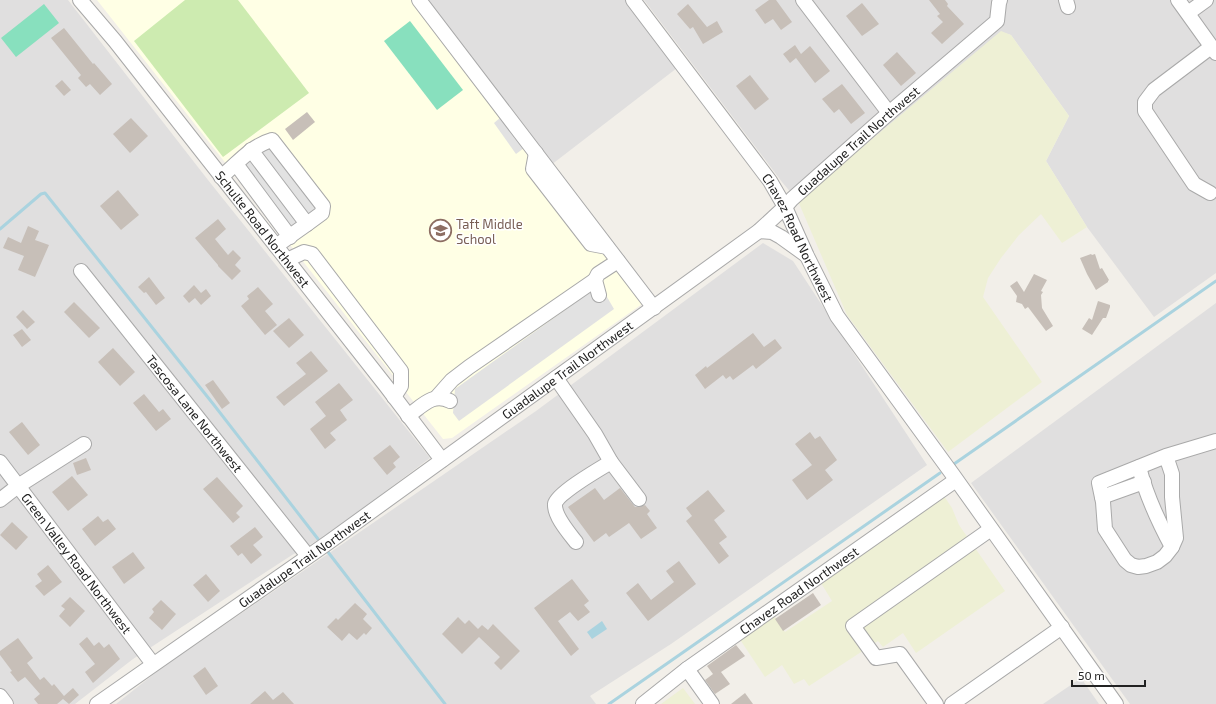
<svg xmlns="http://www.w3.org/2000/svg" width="1216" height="704" font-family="'Exo 2',sans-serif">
<rect width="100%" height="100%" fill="#f2efe9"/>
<g fill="#e0dfdf">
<polygon points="0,0 68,0 208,180 430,458 327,535 292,555 133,659 75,704 0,704"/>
<polygon points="428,0 625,0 677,68 551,165"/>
<polygon points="644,0 1216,0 1216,273 1154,317 1087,227 1046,161 1069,116 1011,35 1001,32 798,201 782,182"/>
<polygon points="763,243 793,261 927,465 671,644 590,696 596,704 116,704 159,670 536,411"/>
<polygon points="1216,303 1216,704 1130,704 971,483"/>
<polygon points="1081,678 1099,704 1043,704"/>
</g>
<polygon fill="#ffffe5" points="97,0 428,0 652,297 452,438 443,439"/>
<g fill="#eef0d5">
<polygon points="1001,31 1011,35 1069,116 1046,161 1087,227 1062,243 1041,214 1019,235 1001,258 988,278 983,297 1042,382 948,452 847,315 798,201"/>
<polygon points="942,493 952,508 959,525 1005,591 916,653 903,633 883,647 878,641 809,686 804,679 794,684 782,665 765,677 739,638 773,614 785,632 832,601 821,583"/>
<polygon points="683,688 695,704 661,704"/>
</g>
<polygon fill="#cdebb0" points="185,0 238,0 309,93 223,157 134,41"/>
<g fill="#88e0be">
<polygon points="44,4 59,23 16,57 1,38"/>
<polygon points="410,21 463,90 437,110 384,41"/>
</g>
<g fill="#e2e2e2">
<polygon points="501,117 524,148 516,154 494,123"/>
<polygon points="267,145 318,211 289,233 239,166"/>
<polygon points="600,285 614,309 459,421 453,413 455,389"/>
</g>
<polygon fill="#aad3df" points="602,621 607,629 592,639 587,632"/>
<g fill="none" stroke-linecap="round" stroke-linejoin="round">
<g stroke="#aad3df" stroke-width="3">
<polyline points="0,229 41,194 45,193 214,405 318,539"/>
<polyline points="954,464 1216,281"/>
<polyline points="328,552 445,704"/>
<polyline points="609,704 940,473"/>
</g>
</g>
<g fill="#c7bfb8">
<polygon points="769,0 776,0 792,22 781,30 773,19 765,24 755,10"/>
<polygon points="929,0 945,0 948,4 947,6 964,24 942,44 931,33 943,22 937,16 940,14"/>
<polygon points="862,3 879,24 862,36 846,16"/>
<polygon points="688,4 707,27 717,21 723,32 703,44 693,27 690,29 677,14"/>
<polygon points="64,28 93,64 94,63 112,84 100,95 90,84 86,87 78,78 81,75 51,38"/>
<polygon points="795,45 801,54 810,46 830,71 815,83 796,58 790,63 783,54"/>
<polygon points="897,52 916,73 901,86 883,65"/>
<polygon points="750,75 769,99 755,110 736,86"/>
<polygon points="62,80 71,90 64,96 55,86"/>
<polygon points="842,84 865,113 851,124 839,109 834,113 822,99"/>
<polygon points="307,112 315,122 293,140 285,129"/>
<polygon points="131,118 148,136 130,153 113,134"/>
<polygon points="118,190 139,215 121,230 100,206"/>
<polygon points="218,219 226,229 215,239 228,255 233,250 241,258 235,265 241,271 232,280 218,266 218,265 195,238"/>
<polygon points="28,226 39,231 35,240 49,245 35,277 18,270 24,256 3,248 8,237 21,243"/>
<polygon points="1091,254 1092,255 1095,254 1100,269 1102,268 1109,280 1108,281 1108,282 1096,290 1087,274 1080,258"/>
<polygon points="1034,274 1047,280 1041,291 1043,292 1041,295 1042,308 1053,326 1046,331 1028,307 1025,309 1022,304 1016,302 1017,296 1010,286 1017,281 1024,292"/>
<polygon points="149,277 165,298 156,305 146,292 144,293 138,287"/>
<polygon points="194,285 201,293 206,289 211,296 201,305 195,298 189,303 183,296"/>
<polygon points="258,287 273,304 265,311 277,325 265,335 241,306 249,299 247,296"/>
<polygon points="1098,301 1110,305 1110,307 1106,318 1103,318 1092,335 1082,329 1089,318 1092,320"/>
<polygon points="74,302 100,328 89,338 64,312"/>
<polygon points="23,310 35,322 27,329 16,317"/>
<polygon points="289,318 304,335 289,348 273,331"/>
<polygon points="22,329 31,340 22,347 13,335"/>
<polygon points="753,333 764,347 775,339 782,348 756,369 753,365 733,380 730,376 726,379 723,375 705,389 695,375 706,366 707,368"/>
<polygon points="113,348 135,372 120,386 98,362"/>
<polygon points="311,351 328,371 284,406 276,397 306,374 296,363"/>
<polygon points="213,380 230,403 222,409 205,385"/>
<polygon points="339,383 353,400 340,410 347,420 330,433 336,440 325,449 310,429 326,416 315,402"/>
<polygon points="144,394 159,412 163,409 171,419 156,431 133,403"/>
<polygon points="22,422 40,445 28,455 9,432"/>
<polygon points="810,432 815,439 820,436 837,460 825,470 833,480 807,500 792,480 812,465 795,444"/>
<polygon points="390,445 400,457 393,463 396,467 387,475 373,458"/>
<polygon points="86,458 91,470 77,475 73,463"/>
<polygon points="72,476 88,495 68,511 52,492"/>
<polygon points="217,477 243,506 236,513 240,517 233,523 203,489"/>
<polygon points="595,488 604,500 620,488 635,507 640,507 645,505 650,511 647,514 657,528 641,539 629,523 609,537 606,533 594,542 568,507"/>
<polygon points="708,490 725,511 714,520 727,537 719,543 729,556 719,564 686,521 692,516 686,508"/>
<polygon points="98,516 103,522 108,519 116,529 95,546 82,529"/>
<polygon points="12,522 28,537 16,550 0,535"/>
<polygon points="255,527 263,537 253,545 262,555 251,564 242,553 238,556 230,546"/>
<polygon points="133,552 145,568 124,584 112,567"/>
<polygon points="679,561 696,584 648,621 626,593 638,583 651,600 674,582 666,571"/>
<polygon points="48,565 62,582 44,596 35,586 42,581 37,574"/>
<polygon points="206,574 220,591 208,602 193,585"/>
<polygon points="572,579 589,601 584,605 590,612 578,621 570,612 558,621 579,649 571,656 534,608"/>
<polygon points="813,593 821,605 783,631 775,619"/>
<polygon points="70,597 85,611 70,627 59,616 65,609 61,606"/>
<polygon points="161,600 176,614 162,630 149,618 154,612 152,609"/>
<polygon points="355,603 367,614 363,619 372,628 366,635 364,633 357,640 349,633 342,641 327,627 336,618 338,620"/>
<polygon points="458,617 465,624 469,620 478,629 482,625 488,630 493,624 520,651 501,670 494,663 500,657 479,637 462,654 442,634"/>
<polygon points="87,637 94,646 99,642 104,648 109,644 120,659 93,683 85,672 95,664 79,644"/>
<polygon points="18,638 33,658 27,663 40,680 44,677 52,686 54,684 64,696 73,688 79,695 69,704 63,699 57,704 38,704 34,699 40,694 25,677 18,682 10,672 12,671 0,655 0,651"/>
<polygon points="736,645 745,656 721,672 730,684 715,694 705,680 713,674 707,666"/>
<polygon points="205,667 218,686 206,695 193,676"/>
<polygon points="265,691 273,700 283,692 294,704 250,704"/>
<polygon points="745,693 753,704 731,704"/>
</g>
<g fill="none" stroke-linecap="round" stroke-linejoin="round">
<defs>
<g id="minor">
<path id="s1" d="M 80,0 L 115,41 L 386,386 L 442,460"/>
<polyline points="419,0 654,308"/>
<path id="s2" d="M 633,0 L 770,181 L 785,207 L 807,256 L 837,316 L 953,475 L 1116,704"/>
<polyline points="803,0 889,113"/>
<polyline points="1066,0 1068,7"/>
<polyline points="1178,0 1216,53"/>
<polyline points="1188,13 1206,0"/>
<polyline points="251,150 307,224"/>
<polyline points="536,153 533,169 591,244 607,247"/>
<polyline points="236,164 290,237"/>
<path d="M 221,177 C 238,163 251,146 272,140 L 323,206 L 322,213 L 307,224 L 276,246"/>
<polyline points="1210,193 1194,184 1145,111 1145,102 1154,90 1211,47"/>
<polyline points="759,231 772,232 781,237 806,255"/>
<polyline points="287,260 304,252 312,254 401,371 401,386 394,397"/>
<path id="s3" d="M 81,271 L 308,556"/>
<polyline points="599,295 595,280 598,274 618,261"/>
<path d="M 556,378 L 595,434 L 611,462 C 601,468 556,494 555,504 C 554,516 569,533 576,542"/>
<polyline points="437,397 452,380 469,367 595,280"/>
<path d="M 408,416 C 422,406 433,392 450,401"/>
<polyline points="1166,456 1172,474 1172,497 1176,538 1172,547 1165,556 1157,562 1146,566 1138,567 1131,565 1125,560 1105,529 1103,502 1099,483 1166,456 1216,441"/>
<path id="s4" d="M 0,462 L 153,664"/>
<polyline points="611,462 639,499"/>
<path d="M 1139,467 C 1146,495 1158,521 1172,547"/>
<polyline points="1102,497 1144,482"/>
<polyline points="0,500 18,486 84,444"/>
<polyline points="687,669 712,704"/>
<polyline points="0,696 6,704"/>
<path id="s5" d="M 97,704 L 329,542 L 759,231 L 785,207 L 792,199 L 889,113 L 997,21 L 999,3 L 1000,0"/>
<path id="s6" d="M 643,704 L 687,669 L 956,480"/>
<polyline points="936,704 900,654 876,658 853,626 991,529"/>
<polyline points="952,704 1062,627"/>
</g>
</defs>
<use href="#minor" stroke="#a9a9a9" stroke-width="16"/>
<use href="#minor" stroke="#fff" stroke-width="14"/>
</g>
<defs>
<symbol id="school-ring" viewBox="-11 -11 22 22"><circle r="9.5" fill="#fff" stroke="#8d6e63" stroke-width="1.5"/><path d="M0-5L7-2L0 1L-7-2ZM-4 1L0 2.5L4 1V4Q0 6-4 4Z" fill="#8d6e63"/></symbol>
</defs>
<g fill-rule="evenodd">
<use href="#school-ring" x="428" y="218" width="25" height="25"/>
</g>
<g text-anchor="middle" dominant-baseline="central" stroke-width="3" stroke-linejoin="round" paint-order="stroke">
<g font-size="13" fill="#222" stroke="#fff">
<text stroke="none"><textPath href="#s5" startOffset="948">Guadalupe Trail Northwest</textPath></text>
<text stroke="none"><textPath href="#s1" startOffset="293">Schulte Road Northwest</textPath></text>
<text stroke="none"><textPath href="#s2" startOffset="290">Chavez Road Northwest</textPath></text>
<text stroke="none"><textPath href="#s5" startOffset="577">Guadalupe Trail Northwest</textPath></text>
<text stroke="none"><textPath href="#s3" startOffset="182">Tascosa Lane Northwest</textPath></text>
<text stroke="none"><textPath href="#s5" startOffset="253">Guadalupe Trail Northwest</textPath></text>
<text stroke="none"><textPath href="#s4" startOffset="127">Green Valley Road Northwest</textPath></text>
<text stroke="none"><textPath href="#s6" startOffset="193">Chavez Road Northwest</textPath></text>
</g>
<g font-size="13" fill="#785e54" stroke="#fff" text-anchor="start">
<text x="456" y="224">Taft Middle<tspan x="456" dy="15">School</tspan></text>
</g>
</g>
<path d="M1072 680v6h73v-6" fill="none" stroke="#222222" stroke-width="2"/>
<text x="1078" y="680" font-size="12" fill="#222222" stroke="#ffffff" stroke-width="3" paint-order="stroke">50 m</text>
</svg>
